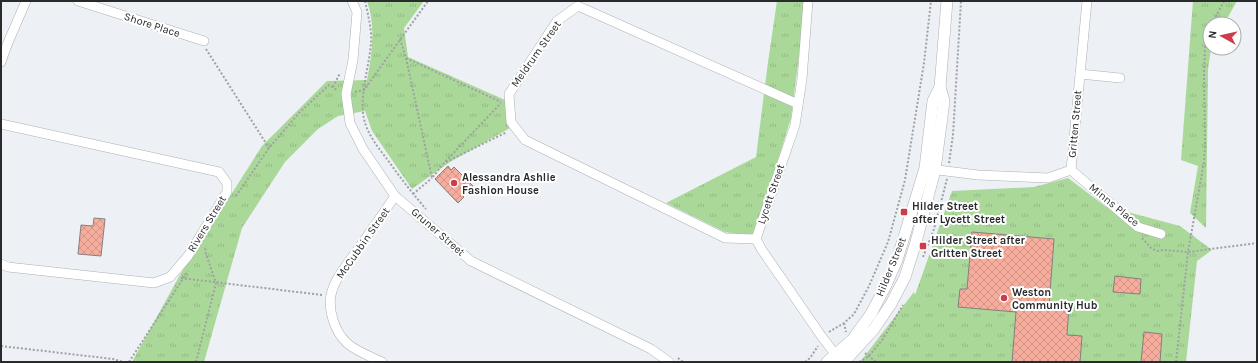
<svg xmlns="http://www.w3.org/2000/svg" width="1258" height="363" font-family="Karla,sans-serif">
<defs>
<pattern id="park-tufts" width="24" height="20" patternUnits="userSpaceOnUse"><rect width="24" height="20" fill="#aad899"/><path d="M3 7l-1-3M5 7V3M7 7l1-3M15 17l-1-3M17 17v-4M19 17l1-3" fill="none" stroke="#92ba84"/></pattern>
<pattern id="building-cross-hatch" width="8" height="8" patternUnits="userSpaceOnUse"><rect width="8" height="8" fill="#f7ad9d"/><path d="M0 0l8 8M0 8l8-8" fill="none" stroke="#d49587"/></pattern>
</defs>
<rect width="100%" height="100%" fill="#edf0f4"/>
<g fill="url(#park-tufts)">
<path d="M 367,1 L 424,1 L 404,28 L 408,57 L 505,100 L 510,128 L 450,162 L 412,189 L 372,131 L 365,111 L 338,116 L 318,129 L 285,162 L 242,228 L 204,362 L 132,362 L 181,273 L 262,146 L 327,81 L 367,80 C 372,54 376,26 367,1 Z"/>
<polygon points="777,1 806,1 791,118 754,237 725,232 666,203 756,157 768,62"/>
<polygon points="1193,1 1237,1 1224,24 1210,24 1210,48 1211,48 1208,70 1206,228 1190,213 1198,166 1181,160"/>
<polygon points="1068,178 1105,206 1180,226 1212,250 1197,261 1186,362 860,362 914,292 915,295 952,191 1034,187"/>
</g>
<g fill="url(#building-cross-hatch)" stroke="#857f7e">
<polygon points="448,166 451,170 454,167 473,186 463,196 464,197 458,203 435,179"/>
<polygon points="94,218 105,219 101,256 78,254 81,225 93,226"/>
<polygon points="972,232 1054,239 1049,306 1069,307 1067,335 1082,336 1080,362 1012,362 1016,312 958,307 960,289 967,289"/>
<polygon points="1115,276 1141,279 1140,294 1113,292"/>
<polygon points="1144,332 1162,334 1160,362 1141,362"/>
</g>
<g fill="none" stroke-linecap="round" stroke-linejoin="round">
<defs>
<g id="minor">
<polyline points="78,1 204,41"/>
<polyline points="352,1 357,12 353,60 346,94 350,123 363,149 395,196 471,261 651,349 669,362"/>
<polyline points="808,1 802,79 795,125 756,239 762,250 822,337 839,359"/>
<polyline points="1,62 7,45 26,1"/>
<polyline points="1080,74 1120,78"/>
<polyline points="1,124 219,172 227,183 227,192 188,256 170,277 154,283 8,267 1,264"/>
<polyline points="930,169 978,175 1048,178 1071,170 1087,1"/>
<polyline points="1071,170 1138,227 1161,234"/>
<polyline points="756,239 725,238 525,140 511,122 509,94 557,21 578,6 798,104"/>
<path d="M 382,362 C 370,356 357,352 347,343 C 335,332 328,311 331,295 C 334,280 346,266 355,253 C 369,234 382,215 395,196"/>
</g>
<g id="tertiary">
<polyline points="827,362 852,340 871,314 886,285 897,260 925,168 933,101 940,87"/>
<polyline points="844,362 874,329 891,304 905,277 916,242 935,170 944,101 940,87 947,1"/>
</g>
</defs>
<use href="#minor" stroke="#adb0b4" stroke-width="10"/>
<use href="#tertiary" stroke="#adb0b4" stroke-width="12"/>
<g stroke="#9fa1a4" stroke-width="2" stroke-dasharray="2 2" stroke-linecap="butt">
<path d="M 365,1 C 368,15 372,29 371,43 C 369,67 361,89 363,113 C 365,131 376,145 387,159 C 399,176 412,193 426,209"/>
<polyline points="1212,24 1224,1"/>
<polyline points="400,39 406,58 432,178 444,163 501,103"/>
<polyline points="206,49 269,148"/>
<polyline points="406,58 501,102"/>
<polyline points="333,87 340,73"/>
<polyline points="355,92 364,90 428,1"/>
<polyline points="446,162 507,132"/>
<polyline points="949,163 953,135 961,1"/>
<polyline points="413,194 432,178"/>
<polyline points="236,196 269,148 299,113 329,85 337,90"/>
<polyline points="1142,238 1152,249 1158,251 1163,250 1188,252 1257,243"/>
<polyline points="923,257 934,229 947,179"/>
<polyline points="181,278 322,295"/>
<polyline points="844,323 846,332"/>
<polyline points="829,332 844,323 854,314 869,286 888,242 905,180 924,63 931,1"/>
<polyline points="1,346 113,359 123,362"/>
<polyline points="865,353 876,362"/>
<polyline points="678,358 683,362"/>
<polyline points="129,362 188,271"/>
<polyline points="196,362 216,283 205,251 206,246"/>
<polyline points="805,362 810,358 818,346"/>
<polyline points="859,362 869,356 883,339 903,305"/>
<polyline points="1176,362 1188,252 1204,162 1205,144 1204,73 1205,47 1210,29"/>
</g>
<use href="#minor" stroke="#fff" stroke-width="9"/>
<use href="#tertiary" stroke="#fff" stroke-width="11"/>
</g>
<g fill="#cd3d49" stroke="#fff" stroke-width="1.5">
<circle cx="454" cy="183" r="4"/>
<rect x="900" y="208" width="8" height="8" rx="2"/>
<rect x="919" y="242" width="8" height="8" rx="2"/>
<circle cx="1004" cy="298" r="4"/>
</g>
<g text-anchor="middle" dominant-baseline="central" stroke-width="4" stroke-linejoin="round" paint-order="stroke">
<g font-size="11" fill="#292a2c" stroke="#fff">
<text transform="translate(152 25) rotate(18)">Shore Place</text>
<text transform="translate(536 54) rotate(-55)">Meldrum Street</text>
<text transform="translate(1075 124) rotate(-85)">Gritten Street</text>
<text transform="translate(771 194) rotate(-71)">Lycett Street</text>
<text transform="translate(1114 205) rotate(39)">Minns Place</text>
<text transform="translate(207 224) rotate(-59)">Rivers Street</text>
<text transform="translate(438 232) rotate(41)">Gruner Street</text>
<text transform="translate(363 243) rotate(-55)">McCubbin Street</text>
<text transform="translate(891 267) rotate(-68)">Hilder Street</text>
</g>
<g font-size="11" font-weight="bold" fill="#292a2c" stroke="#fff" text-anchor="start">
<text x="462" y="177">Alessandra Ashlie<tspan x="462" dy="13">Fashion House</tspan></text>
<text x="912" y="206">Hilder Street<tspan x="912" dy="13">after Lycett Street</tspan></text>
<text x="931" y="240">Hilder Street after<tspan x="931" dy="13">Gritten Street</tspan></text>
<text x="1012" y="292">Weston<tspan x="1012" dy="13">Community Hub</tspan></text>
</g>
</g>
<rect width="1258" height="363" fill="none" stroke="#292a2c" stroke-width="4"/>
<g transform="translate(1222 36) rotate(278)"><circle r="19" fill="#ffffff" stroke="#a9aaab"/>
<path d="M0-3L7 15L0 10L-7 15Z" fill="#cd3d49"/>
<text y="-6" font-size="11" font-weight="bold" text-anchor="middle" fill="#292a2c">N</text>
</g>
</svg>
